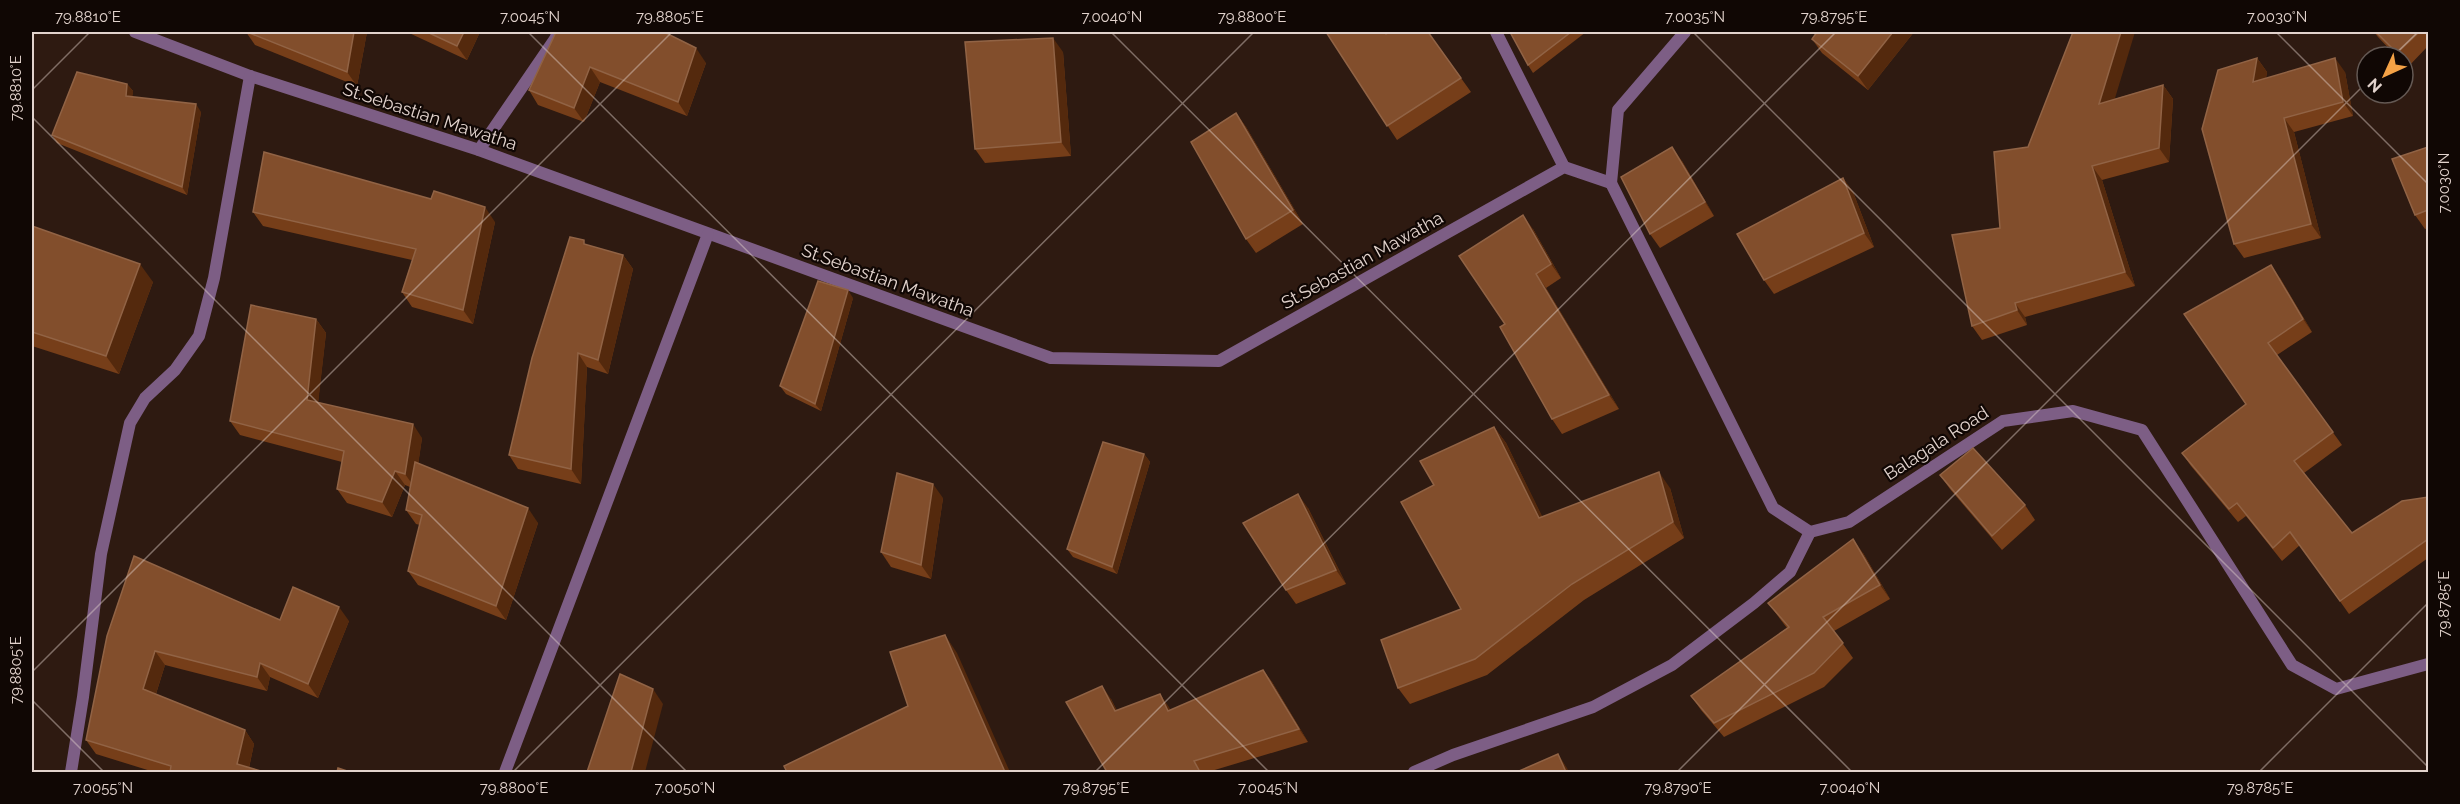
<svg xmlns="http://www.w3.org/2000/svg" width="2460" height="804" font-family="Raleway,sans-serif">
<rect width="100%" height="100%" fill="#2e1a11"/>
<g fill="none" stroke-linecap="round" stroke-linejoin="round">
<g stroke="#7d5e85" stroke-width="12">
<polyline points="135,32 250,76 479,150 1051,358 1219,361 1564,167 1611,183"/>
<polyline points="1496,32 1564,167"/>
<polyline points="479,150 555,39 558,32"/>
<polyline points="1611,183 1773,508 1810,532 1849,522 2003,421 2073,411 2142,430 2292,665 2336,689 2428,664"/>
<polyline points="1611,183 1618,110 1685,32"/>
<polyline points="71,772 83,697 101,554 130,423 145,398 175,370 199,336 214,278 250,76"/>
<polyline points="505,772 708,234"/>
<polyline points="1414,772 1453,755 1593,707 1672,665 1754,603 1790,572 1810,532"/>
</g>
</g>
<g fill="#763e19">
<polygon points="246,32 367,32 357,86 255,45"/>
<polygon points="407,32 480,32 467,60"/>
<polygon points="556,32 706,63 687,116 600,82 584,122 538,105 529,90"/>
<polygon points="1323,32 1386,32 1387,33 1428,32 1471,92 1397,140 1326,32 1324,33"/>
<polygon points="1510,32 1586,32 1533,73 1528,65"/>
<polygon points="1817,32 1914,32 1868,90 1822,53 1812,39"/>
<polygon points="2374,32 2428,32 2428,46 2407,68 2403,63 2403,57 2397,57 2378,37"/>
<polygon points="1063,52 1071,156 985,163 975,149"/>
<polygon points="2257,58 2267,72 2266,78 2345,72 2353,116 2294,132 2321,238 2244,258 2234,244"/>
<polygon points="127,84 133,91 132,97 201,112 187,195 57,143 52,135"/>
<polygon points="2163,85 2173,99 2169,162 2102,180 2135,286 2025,317 2027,325 1982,340 1972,326 2000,228 2028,147 2114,99"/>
<polygon points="1236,113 1246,127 1303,224 1256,253 1246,239"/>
<polygon points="2428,147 2428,228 2425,229 2415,215"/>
<polygon points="1682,161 1714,216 1660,248 1650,234"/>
<polygon points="1843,178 1853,192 1874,247 1774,294 1764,280"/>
<polygon points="253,212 495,222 473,324 412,307 402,292 412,260 263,226"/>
<polygon points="32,226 153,282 119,374 32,346"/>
<polygon points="1533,229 1561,278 1546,288 1619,409 1562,434 1552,419 1505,324"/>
<polygon points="588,245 623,255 633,269 608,374 587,367 581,484 518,469 509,455"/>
<polygon points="2280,278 2312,332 2277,355 2342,445 2304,473 2352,533 2428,497 2428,558 2349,614 2300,545 2282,561 2246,516 2238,522 2191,466 2182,453 2246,404"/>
<polygon points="853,298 821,411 786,394 780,386"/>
<polygon points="316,319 326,333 318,402 422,438 418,464 538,523 506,620 418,585 408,571 420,525 416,524 406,510 410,487 405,485 392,517 347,503 337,489 342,462 240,435 230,421"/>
<polygon points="1494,427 1506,443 1542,517 1670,488 1684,538 1584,600 1487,675 1410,704 1398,688 1461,609 1434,485"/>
<polygon points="1144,454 1150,462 1117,574 1073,557 1067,549"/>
<polygon points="1940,475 2025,505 2035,520 2002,550 1950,489"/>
<polygon points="943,498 931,579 891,567 881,552"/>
<polygon points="1308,508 1346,584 1296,604 1286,590"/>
<polygon points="1863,553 1890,599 1834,631 1853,658 1824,687 1724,737 1701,710 1691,696 1787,628 1768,603"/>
<polygon points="280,620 349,621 318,698 270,677 267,691 165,665 156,694 245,730 254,744 249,768 264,772 154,772 96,754 86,740 107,636"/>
<polygon points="1263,670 1272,682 1308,742 1208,772 1107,772 1111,699 1117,711 1160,694 1170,710"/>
</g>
<g fill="#54290d">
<polygon points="354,32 367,32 357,86 347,72"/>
<polygon points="464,32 480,32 467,60 457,46"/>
<polygon points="1893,32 1914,32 1868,90 1858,76"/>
<polygon points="2121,32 2135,32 2109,118 2099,104"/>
<polygon points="1053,38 1063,52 1071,156 1061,142"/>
<polygon points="696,48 706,63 687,116 678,102"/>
<polygon points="2257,58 2267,72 2263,96 2253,82"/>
<polygon points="2335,58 2345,72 2353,116 2343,102"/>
<polygon points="590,67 600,82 584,122 574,108"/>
<polygon points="127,84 133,91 132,104 126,96"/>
<polygon points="2163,85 2173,99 2169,162 2159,148"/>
<polygon points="196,104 201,112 187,195 182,187"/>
<polygon points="1236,113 1246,127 1303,224 1293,210"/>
<polygon points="2284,118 2294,132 2321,238 2311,224"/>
<polygon points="1672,147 1682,161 1714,216 1705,202"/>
<polygon points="2092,166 2102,180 2135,286 2125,272"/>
<polygon points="1843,178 1853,192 1874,247 1864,233"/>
<polygon points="485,207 495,222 473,324 463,310"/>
<polygon points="1523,215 1533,229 1561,278 1551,264"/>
<polygon points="623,255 633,269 608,374 598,360"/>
<polygon points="140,264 153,282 119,374 106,356"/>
<polygon points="2271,265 2280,278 2312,332 2303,319"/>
<polygon points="1536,274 1546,288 1619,409 1609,395"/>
<polygon points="848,290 853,298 821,411 815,404"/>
<polygon points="2015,303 2025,317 2027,325 2017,310"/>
<polygon points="316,319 326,333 317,414 307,400"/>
<polygon points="578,353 587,367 581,484 571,469"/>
<polygon points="413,424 422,438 415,488 405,474"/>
<polygon points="1494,427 1506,443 1551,534 1539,518"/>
<polygon points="1144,454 1150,462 1117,574 1112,567"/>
<polygon points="395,471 405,485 392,517 382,502"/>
<polygon points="1659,472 1670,488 1684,538 1673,522"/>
<polygon points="933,484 943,498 931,579 921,565"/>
<polygon points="1298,494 1308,508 1346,584 1336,570"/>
<polygon points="528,508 538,523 506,620 496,606"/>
<polygon points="1853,539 1863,553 1890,599 1880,585"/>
<polygon points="339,607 349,621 318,698 308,684"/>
<polygon points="32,622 33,625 32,643"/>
<polygon points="945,635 957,653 1010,772 1005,772"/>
<polygon points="155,651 165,665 153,703 143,689"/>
<polygon points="260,663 270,677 267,691 257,677"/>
<polygon points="1263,670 1272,682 1308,742 1299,729"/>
<polygon points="1102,686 1111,699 1124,724 1115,711"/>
<polygon points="653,689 663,704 645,772 631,772"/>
<polygon points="1160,694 1169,707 1177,724 1168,711"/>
<polygon points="245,730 254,744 248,772 237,764"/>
<polygon points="1558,754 1567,768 1569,772 1566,772"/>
</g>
<g fill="#824e2c" stroke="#916345" stroke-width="1.5">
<polygon points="247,32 354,32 347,72"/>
<polygon points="427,32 464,32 457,46"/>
<polygon points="556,32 664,32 696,48 678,102 590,67 574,108 529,90"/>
<polygon points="1326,32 1385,32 1386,34 1390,32 1428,32 1461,78 1387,126"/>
<polygon points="1510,32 1571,32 1528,65"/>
<polygon points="1817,32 1893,32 1858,76 1812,39"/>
<polygon points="2073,32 2121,32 2099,104 2163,85 2159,148 2092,166 2125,272 2015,303 2017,310 1972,326 1952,235 2000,228 1994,152 2028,147"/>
<polygon points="2376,32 2419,32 2397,53"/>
<polygon points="1053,38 1061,142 975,149 965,42"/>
<polygon points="2257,58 2253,82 2335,58 2343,102 2284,118 2311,224 2234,244 2202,129 2218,70"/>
<polygon points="77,72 127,84 126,96 196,104 182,187 52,135"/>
<polygon points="1236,113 1293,210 1246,239 1191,142"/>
<polygon points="1672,147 1705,202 1650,234 1621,177"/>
<polygon points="2428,147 2428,210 2415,215 2392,159"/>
<polygon points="264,152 431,199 434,191 485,207 463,310 402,292 416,249 253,212"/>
<polygon points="1843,178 1864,233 1764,280 1737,234"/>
<polygon points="1523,215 1551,264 1536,274 1609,395 1552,419 1500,327 1505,324 1459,256"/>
<polygon points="32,226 140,264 106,356 32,332"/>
<polygon points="570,237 584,240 584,244 623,255 598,360 578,353 571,469 509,455 532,358"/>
<polygon points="2271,265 2303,319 2268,343 2333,432 2294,461 2352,533 2402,501 2428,497 2428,539 2340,601 2290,532 2273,548 2237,503 2229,509 2182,453 2246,404 2184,314"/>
<polygon points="818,281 848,290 815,404 780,386"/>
<polygon points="251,305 316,319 307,400 413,424 405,474 395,471 382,502 337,489 344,451 230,421"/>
<polygon points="1494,427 1539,518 1659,472 1673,522 1572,584 1475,659 1398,688 1381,640 1461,609 1401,502 1434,485 1420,461"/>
<polygon points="1103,442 1144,454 1112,567 1067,549"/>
<polygon points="1973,448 2025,505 1992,536 1940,475"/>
<polygon points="415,462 528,508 496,606 408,571 422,515 406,510"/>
<polygon points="897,473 933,484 921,565 881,552"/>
<polygon points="1298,494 1336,570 1286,590 1243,523"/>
<polygon points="1853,539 1880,585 1823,617 1843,643 1814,673 1714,723 1691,696 1789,627 1768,603"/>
<polygon points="134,556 280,620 293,587 339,607 308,684 260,663 257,677 155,651 143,689 245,730 237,764 264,772 170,772 171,766 86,740 107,636"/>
<polygon points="945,635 1005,772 787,772 784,766 908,706 890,652"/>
<polygon points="1263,670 1299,729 1194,761 1200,772 1107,772 1066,702 1102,686 1115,711 1160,694 1168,711"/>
<polygon points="620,674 653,689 631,772 587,772"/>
<polygon points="1558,754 1566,772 1519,772 1519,771"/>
<polygon points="338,768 350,772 337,772"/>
</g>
<path fill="none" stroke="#e2d3cd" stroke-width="1.5" stroke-opacity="0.45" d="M 528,32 L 1269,772M 1111,32 L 1852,772M 1693,32 L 2428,767M 2276,32 L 2428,184M 2392,57 L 2418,32M 32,90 L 90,32M 32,117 L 687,772M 32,672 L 672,32M 32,700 L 104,772M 513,772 L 1254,32M 1095,772 L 1836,32M 1677,772 L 2367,82M 2259,772 L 2428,603"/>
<g text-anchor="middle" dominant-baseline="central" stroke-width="4.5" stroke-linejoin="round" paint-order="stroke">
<g font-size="18" fill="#e2d3cd" stroke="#100704">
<text transform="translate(430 116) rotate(18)">St.Sebastian Mawatha</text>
<text transform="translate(1362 260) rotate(-29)">St.Sebastian Mawatha</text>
<text transform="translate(888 280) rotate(20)">St.Sebastian Mawatha</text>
<text transform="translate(1936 443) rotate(-33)">Balagala Road</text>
</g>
</g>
<rect width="2460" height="804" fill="none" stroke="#100704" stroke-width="66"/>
<g transform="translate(2385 75) rotate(225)"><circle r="28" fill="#100704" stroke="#645954" stroke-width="1.5"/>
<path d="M0-4.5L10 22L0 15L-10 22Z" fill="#f5a246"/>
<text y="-9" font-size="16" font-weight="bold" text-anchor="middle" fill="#e2d3cd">N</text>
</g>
<rect x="33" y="33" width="2394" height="738" fill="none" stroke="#e2d3cd" stroke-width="2"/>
<g font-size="15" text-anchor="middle" fill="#e2d3cd">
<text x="88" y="22">79.8810°E</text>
<text x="530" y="22">7.0045°N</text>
<text x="670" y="22">79.8805°E</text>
<text x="1112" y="22">7.0040°N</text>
<text x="1252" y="22">79.8800°E</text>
<text x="1695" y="22">7.0035°N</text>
<text x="1834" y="22">79.8795°E</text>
<text x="2277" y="22">7.0030°N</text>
<text transform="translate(16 88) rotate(-90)" y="5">79.8810°E</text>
<text transform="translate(2444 183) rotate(-90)" y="5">7.0030°N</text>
<text transform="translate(2444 604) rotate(-90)" y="5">79.8785°E</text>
<text transform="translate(16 670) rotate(-90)" y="5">79.8805°E</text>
<text x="103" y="793">7.0055°N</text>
<text x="514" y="793">79.8800°E</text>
<text x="685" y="793">7.0050°N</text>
<text x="1096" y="793">79.8795°E</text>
<text x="1268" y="793">7.0045°N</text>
<text x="1678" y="793">79.8790°E</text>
<text x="1850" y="793">7.0040°N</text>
<text x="2260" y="793">79.8785°E</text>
</g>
</svg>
